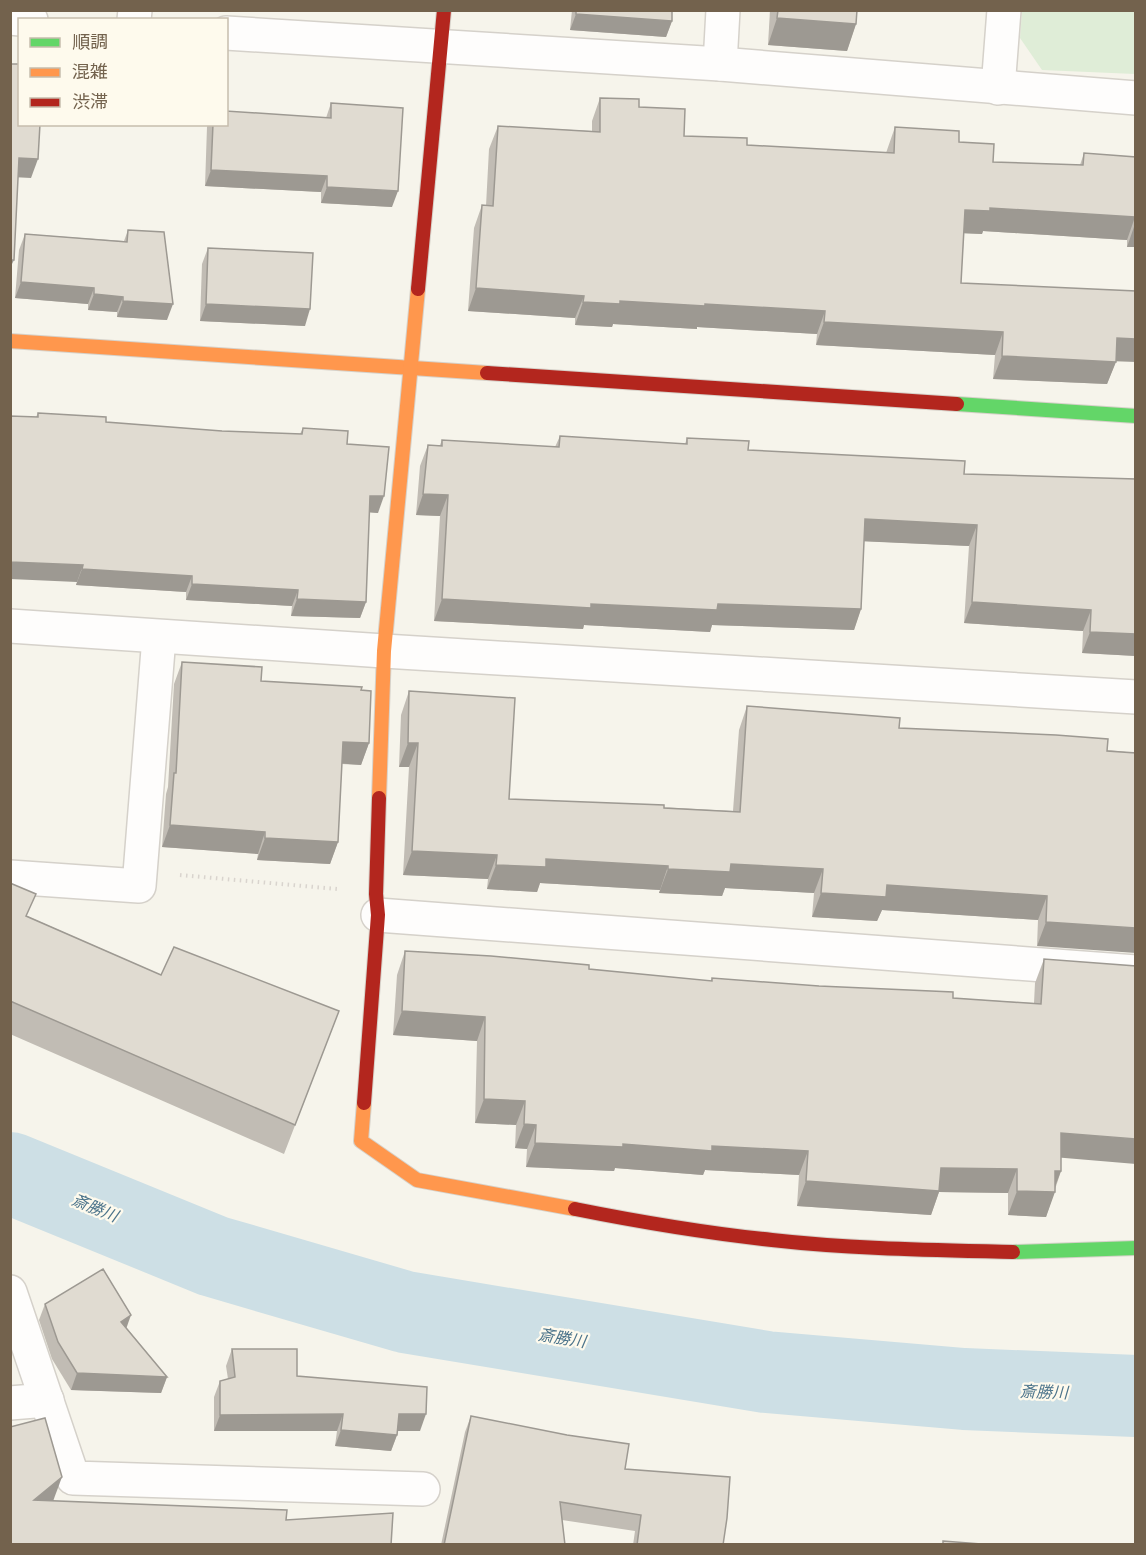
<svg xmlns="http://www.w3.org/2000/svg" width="1146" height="1555" font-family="Roboto,'Noto Sans JP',sans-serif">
<rect width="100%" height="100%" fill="#f6f4eb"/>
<polygon fill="#dfedd7" points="1022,11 1135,11 1135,74 1042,70 1020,38"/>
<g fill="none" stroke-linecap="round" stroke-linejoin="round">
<polyline stroke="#cddfe5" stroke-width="82" points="10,1173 213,1256 405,1312 766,1372 964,1389 1136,1396"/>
<defs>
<g id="street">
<polyline points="10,18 31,20"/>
<polyline points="134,20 135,10"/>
<polyline points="226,33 720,64 1136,98"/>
<polyline points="720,64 723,10"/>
<polyline points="998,88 1004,10"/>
<polyline points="10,626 384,651 1136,697"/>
<polyline points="10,877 139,886 159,637"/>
<polyline points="378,915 1136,972"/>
<polyline points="10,1292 73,1478 423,1489"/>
<polyline points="10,1403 47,1400"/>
</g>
<g id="fast">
<polyline points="957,404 1136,416"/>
<polyline points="1013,1252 1136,1248"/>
</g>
<g id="slow">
<polyline points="10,341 487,373"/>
<polyline points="379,798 384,651 418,289"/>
<polyline points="364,1103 361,1141 417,1180 575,1209"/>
</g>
<g id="jam">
<polyline points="418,289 444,10"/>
<polyline points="487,373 957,404"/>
<polyline points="364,1103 378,915 376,894 379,798"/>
<path d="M 575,1209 C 640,1222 706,1233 772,1240 C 852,1249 933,1250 1013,1252"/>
</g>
</defs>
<use href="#street" stroke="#d5d1ca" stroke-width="36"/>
<use href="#fast" stroke="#d6d1c9" stroke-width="16"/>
<use href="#slow" stroke="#d6d1c9" stroke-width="16"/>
<use href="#jam" stroke="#d6d1c9" stroke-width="16"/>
<polyline stroke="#d9d4ce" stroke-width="4" stroke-dasharray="1.5 4.5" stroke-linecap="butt" points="180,875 337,889"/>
<use href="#street" stroke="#fefdfc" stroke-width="33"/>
<use href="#fast" stroke="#63d668" stroke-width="14"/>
<use href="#slow" stroke="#ff974d" stroke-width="14"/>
<use href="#jam" stroke="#b3261e" stroke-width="14"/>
</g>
<g fill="#c1bcb4">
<polygon points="572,10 672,10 672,21 666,37 570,30"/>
<polygon points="770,10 857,10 856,24 847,51 768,45"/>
<polygon points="600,98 639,107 684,136 747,145 886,153 895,127 959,142 993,162 1080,165 1084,153 1136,157 1136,247 1127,247 1127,240 983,231 982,234 964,233 961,283 1116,361 1107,384 993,379 995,355 816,345 817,334 697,327 697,329 613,324 612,327 575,325 575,318 468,311 474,228 482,205 486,206 489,149 498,126 592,131 592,121"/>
<polygon points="331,103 392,207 321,203 321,192 205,186 207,127 208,124 226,124 326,118"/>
<polygon points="128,230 167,320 117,317 117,312 88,310 88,304 15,298 19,250 25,234 124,241"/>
<polygon points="208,248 305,326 200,321 202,264"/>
<polygon points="38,413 106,422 222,431 300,434 303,428 347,444 378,513 369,512 366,602 360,618 291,616 292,606 186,600 186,592 76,585 77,582 36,417"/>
<polygon points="560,436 685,444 687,438 748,450 964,474 1136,479 1136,656 1082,653 1083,631 964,623 969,546 864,541 861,609 854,630 712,625 710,632 584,625 583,629 434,621 440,516 416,515 420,466 428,445 440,445 442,440 555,447"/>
<polygon points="182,662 261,681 361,690 369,743 361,765 342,764 338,842 330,864 257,860 258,854 162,847 166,794 168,787 174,684"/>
<polygon points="409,691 509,799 733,811 739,730 747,706 899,728 1136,753 1037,946 1038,920 882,910 877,921 812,917 814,893 725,888 722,896 659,893 660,890 540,883 537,892 487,889 488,879 403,875 409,767 399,767 401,715"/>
<polygon points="10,883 27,916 161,975 339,1011 284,1154 10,1034"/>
<polygon points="405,951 711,981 712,978 953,998 1034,1003 1035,983 1044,959 1061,1158 1061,1171 1046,1217 1008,1215 1008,1193 939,1192 931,1215 797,1206 799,1175 705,1170 703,1175 615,1168 614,1171 526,1167 527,1149 515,1148 516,1125 475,1123 477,1041 393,1035 397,975"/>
<polygon points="45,1304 127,1328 167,1377 161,1393 71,1390 52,1359 39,1320"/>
<polygon points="232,1349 297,1376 420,1431 398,1431 397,1435 391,1451 335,1446 337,1431 214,1431 214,1397 220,1381 228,1379 226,1366"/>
<polygon points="471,1416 625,1469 723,1545 633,1545 635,1531 562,1520 565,1545 441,1545 465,1432"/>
</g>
<g fill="#9d9992">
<polygon points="576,14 672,21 666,37 570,30"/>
<polygon points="777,18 856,24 847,51 768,45"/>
<polygon points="19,158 38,159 31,178 12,177"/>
<polygon points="211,170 327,176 321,192 205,186"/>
<polygon points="327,187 398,191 392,207 321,203"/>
<polygon points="990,208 1135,217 1127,240 983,231 982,234 957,233 965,210"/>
<polygon points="1135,224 1136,247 1127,247"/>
<polygon points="10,260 14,260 10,268"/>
<polygon points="21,282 94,288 88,304 15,298"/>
<polygon points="476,288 584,296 575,318 468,311"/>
<polygon points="94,294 123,297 117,312 88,310"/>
<polygon points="123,301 173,304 167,320 117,317"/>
<polygon points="620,301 705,304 825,311 817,334 697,327 697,329 613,324 612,327 575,325 583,302"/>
<polygon points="206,304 310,309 305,326 200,321"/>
<polygon points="824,322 1003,332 995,355 816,345"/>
<polygon points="1117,338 1136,339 1136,362 1109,361"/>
<polygon points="1002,356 1116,362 1107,384 993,379"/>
<polygon points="423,494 448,495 440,516 416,515"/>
<polygon points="370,496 384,496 378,513 364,512"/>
<polygon points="865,519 977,525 969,546 857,541"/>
<polygon points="10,562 83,565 77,582 10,579"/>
<polygon points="82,569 192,576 186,592 76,585"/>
<polygon points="192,584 298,590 292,606 186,600"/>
<polygon points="297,599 366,602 360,618 291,616"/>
<polygon points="442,599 591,604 718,604 861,609 854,630 712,625 710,632 584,625 583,629 434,621"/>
<polygon points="972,602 1091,610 1083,631 964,623"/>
<polygon points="1090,632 1136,634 1136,656 1082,653"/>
<polygon points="343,742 369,743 361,765 335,763"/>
<polygon points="408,743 418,743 409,767 399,767"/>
<polygon points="170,825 265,832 258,854 162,847"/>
<polygon points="265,838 338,842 330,864 257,860"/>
<polygon points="412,851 497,855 488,879 403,875"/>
<polygon points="546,859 668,866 660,890 540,883 537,892 487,889 496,865"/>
<polygon points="731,864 823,869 814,893 725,888 722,896 659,893 668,869"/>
<polygon points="887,885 1047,896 1038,920 882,910 877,921 812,917 821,893"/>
<polygon points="1046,922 1136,928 1136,953 1037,946"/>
<polygon points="402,1011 485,1017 477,1041 393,1035"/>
<polygon points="484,1099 525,1101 516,1125 475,1123"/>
<polygon points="524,1124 536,1125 527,1149 515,1148"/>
<polygon points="1061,1133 1136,1139 1136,1164 1053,1157"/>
<polygon points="535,1143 712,1146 808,1151 799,1175 705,1170 703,1175 615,1168 614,1171 526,1167"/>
<polygon points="941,1168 1017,1169 1008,1193 939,1192 931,1215 797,1206 806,1181"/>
<polygon points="1055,1171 1061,1171 1053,1192 1055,1192 1046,1217 1008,1215 1017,1191"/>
<polygon points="131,1315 125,1332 121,1322"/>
<polygon points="77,1373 167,1377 161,1393 71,1390"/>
<polygon points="343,1414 337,1431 214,1431 220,1415"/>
<polygon points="399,1414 426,1414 420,1431 393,1431"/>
<polygon points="341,1430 397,1435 391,1451 335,1446"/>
<polygon points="62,1477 52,1504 34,1500"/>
</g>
<g fill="#e0dbd1" stroke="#9d9992" stroke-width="1.5">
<polygon points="576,10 672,10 672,21 576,14"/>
<polygon points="778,10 857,10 856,24 777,18"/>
<polygon points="10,64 20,64 20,124 40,124 38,159 19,158 14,260 10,260"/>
<polygon points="600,98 639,99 639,107 685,109 684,136 747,138 747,145 894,153 895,127 959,131 959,142 994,144 993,162 1083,165 1084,153 1136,157 1136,224 1135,217 990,208 990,211 965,210 961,283 1136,291 1136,339 1117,338 1116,362 1002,356 1003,332 824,322 825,311 705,304 705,306 620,301 620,304 583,302 584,296 476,288 482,205 493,206 498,126 600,132"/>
<polygon points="331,103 403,108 398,191 327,187 327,176 211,170 213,124 226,124 226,111 331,118"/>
<polygon points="128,230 164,232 173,304 123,301 123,297 94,294 94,288 21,282 25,234 127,242"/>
<polygon points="208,248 313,253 310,309 206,304"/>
<polygon points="38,413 106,417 106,422 222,431 302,434 303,428 348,431 347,444 389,447 384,496 370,496 366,602 297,599 298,590 192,584 192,576 82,569 83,565 10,562 10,416 38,417"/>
<polygon points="560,436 687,444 687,438 749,441 748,450 965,461 964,474 1136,479 1136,634 1090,632 1091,610 972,602 977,525 865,519 861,609 718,604 717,610 591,604 591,608 442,599 448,495 423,494 428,445 442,446 442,440 559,447"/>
<polygon points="182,662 262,667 261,681 362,687 361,690 371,691 369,743 343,742 338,842 265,838 265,832 170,825 174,773 176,773"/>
<polygon points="409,691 515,698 509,799 664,805 664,808 740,812 747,706 900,718 899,728 1056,735 1108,739 1107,751 1136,753 1136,928 1046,922 1047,896 887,885 886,897 821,893 823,869 731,864 730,872 668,869 668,866 546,859 546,867 496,865 497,855 412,851 418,743 408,743"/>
<polygon points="10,883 36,894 26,916 161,975 174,947 339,1011 295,1125 10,1001"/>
<polygon points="405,951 491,956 589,965 589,969 712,981 712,978 819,986 953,992 953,998 1041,1004 1044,959 1136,966 1136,1139 1061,1133 1061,1171 1055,1171 1055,1192 1017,1191 1017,1169 941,1168 939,1191 806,1181 808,1151 712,1146 712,1151 623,1144 623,1147 535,1143 536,1125 524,1124 525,1101 484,1099 485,1017 402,1011"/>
<polygon points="103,1269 131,1315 121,1322 167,1377 77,1373 58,1342 45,1304"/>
<polygon points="232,1349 297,1349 297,1376 427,1387 426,1414 399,1414 397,1435 341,1430 343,1414 220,1415 220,1381 235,1377"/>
<polygon points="471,1416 567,1435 629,1444 625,1469 730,1477 727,1518 723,1545 637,1545 641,1515 560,1502 565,1545 444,1545"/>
<polygon points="45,1418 62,1477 34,1500 287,1510 286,1520 393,1513 391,1545 10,1545 10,1427"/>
<polygon points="943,1541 994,1545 943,1545"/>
</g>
<g text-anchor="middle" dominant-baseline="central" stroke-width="4.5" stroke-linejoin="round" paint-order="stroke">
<g font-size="16" font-style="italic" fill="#4c748b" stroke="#fefaed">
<text transform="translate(95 1208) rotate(22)">斎勝川</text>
<text transform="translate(562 1338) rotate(9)">斎勝川</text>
<text transform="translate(1044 1392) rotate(2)">斎勝川</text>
</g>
</g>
<rect width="1146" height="1555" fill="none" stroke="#73624d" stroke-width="24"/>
<rect x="18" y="18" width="210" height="108" fill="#fefaed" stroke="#c6bdad" stroke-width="1.5"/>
<rect x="30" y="38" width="30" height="9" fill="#63d668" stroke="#c6bdad" stroke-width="1.5"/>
<text x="72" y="48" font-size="18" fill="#73624d">順調</text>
<rect x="30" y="68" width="30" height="9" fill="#ff974d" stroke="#c6bdad" stroke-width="1.5"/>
<text x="72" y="78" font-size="18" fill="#73624d">混雑</text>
<rect x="30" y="98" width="30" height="9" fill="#b3261e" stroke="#c6bdad" stroke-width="1.5"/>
<text x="72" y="108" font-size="18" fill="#73624d">渋滞</text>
</svg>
